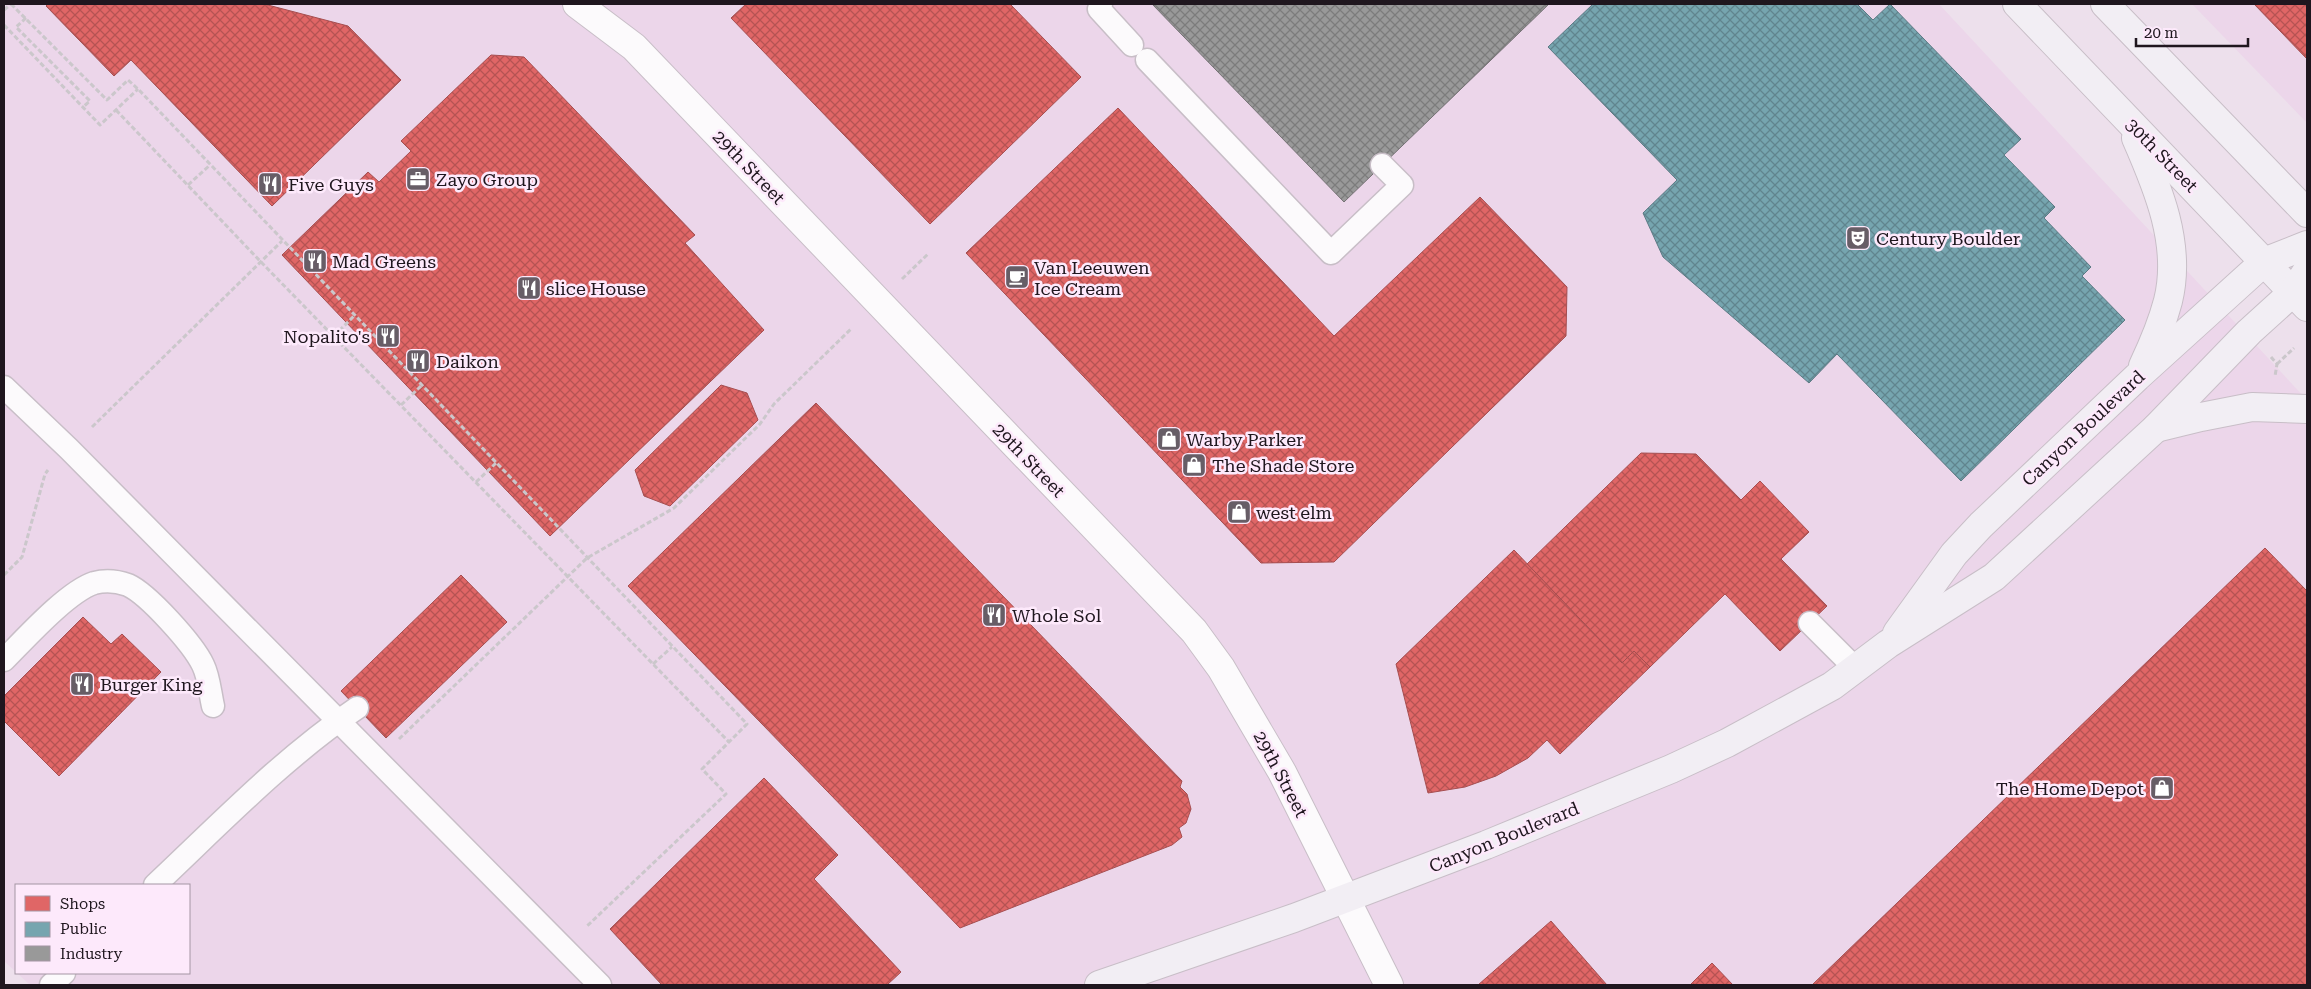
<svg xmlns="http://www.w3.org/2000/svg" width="2311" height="989" font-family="'Roboto Serif',serif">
<defs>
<pattern id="shops-cross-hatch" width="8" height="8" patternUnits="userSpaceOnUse" patternTransform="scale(1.25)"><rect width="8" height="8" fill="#e06666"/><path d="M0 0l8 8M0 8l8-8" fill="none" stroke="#b55353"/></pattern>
<pattern id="public-cross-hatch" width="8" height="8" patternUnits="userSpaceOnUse" patternTransform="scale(1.25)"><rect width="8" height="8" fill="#76a5af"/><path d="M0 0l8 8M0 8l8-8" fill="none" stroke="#60858e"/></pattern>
<pattern id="industry-cross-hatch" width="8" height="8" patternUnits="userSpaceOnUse" patternTransform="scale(1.25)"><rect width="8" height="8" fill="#999"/><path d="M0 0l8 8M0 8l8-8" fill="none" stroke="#7c7c7c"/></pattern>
</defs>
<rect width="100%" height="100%" fill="#ede0ec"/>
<g fill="#ecd6ea" fill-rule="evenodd">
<path d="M 4,4 L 1939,4 L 2307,400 L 2307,985 L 30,985 L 4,961 ZM 16,885 L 189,885 L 189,973 L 16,973 Z"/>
<polygon points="2192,4 2307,4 2307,123 2221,34"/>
</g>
<g fill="url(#shops-cross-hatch)" stroke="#a64e50">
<polygon points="48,4 264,4 348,26 401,80 272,206 131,60 114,76 46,6"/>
<polygon points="746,4 1010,4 1081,77 930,224 731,18"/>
<polygon points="2254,4 2307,4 2307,59"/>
<polygon points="491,55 524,57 695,235 685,243 764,330 550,536 282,255 368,172 379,182 411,151 401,141"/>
<polygon points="1118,108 1334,336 1480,197 1567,287 1566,336 1334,562 1261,563 966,253"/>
<polygon points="721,385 747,393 758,420 670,506 644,496 635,470"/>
<polygon points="816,403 1182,781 1180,787 1187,794 1191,809 1186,823 1179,828 1182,837 1172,845 960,928 628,586"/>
<polygon points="1641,453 1696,454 1741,500 1760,481 1809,532 1781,559 1827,606 1780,651 1725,594 1650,667 1634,651 1622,663 1527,564"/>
<polygon points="2265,548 2307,591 2307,985 1812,985"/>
<polygon points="1514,550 1622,663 1634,651 1650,667 1560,754 1547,740 1528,758 1496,776 1465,787 1428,793 1396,664"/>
<polygon points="461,575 507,622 386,738 341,691"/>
<polygon points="83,617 111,644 122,634 161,672 59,776 4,721 4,696"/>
<polygon points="764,778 838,855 814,879 901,972 887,985 662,985 610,929"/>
<polygon points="1551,921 1607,985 1478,985"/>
<polygon points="1712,963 1733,985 1690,985"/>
</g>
<polygon fill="url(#public-cross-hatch)" stroke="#5c7a84" points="1593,4 1857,4 1873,20 1890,4 2021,139 2004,155 2055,207 2044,218 2091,267 2082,276 2125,320 1961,481 1837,354 1809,383 1663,257 1643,213 1677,180 1548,47"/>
<polygon fill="url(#industry-cross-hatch)" stroke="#747274" points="1152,4 1549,4 1344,202"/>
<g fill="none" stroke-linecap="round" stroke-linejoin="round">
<defs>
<g id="lane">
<polyline points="1101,4 1099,9 1132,45"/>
<polyline points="1147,60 1331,253 1402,185 1382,165"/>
<polyline points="4,387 69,449 600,985"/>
<polyline points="1810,623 1856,669"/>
<path d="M 4,660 C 25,639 67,592 94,583 C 105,580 117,581 128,585 C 148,594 193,644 203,665 C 209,677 210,693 213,706"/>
<path d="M 155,885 C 220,824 283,758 357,708"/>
<polyline points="51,985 64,973"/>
</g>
<polyline id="street" points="577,4 634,47 1194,631 1221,668 1282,772 1389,985"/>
<g id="secondary">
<polyline points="2017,4 2307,307"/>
<polyline points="2105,4 2307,213"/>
<path d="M 2136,138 C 2158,188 2182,245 2168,301 C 2162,324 2153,345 2143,366"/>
<polyline points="2156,428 2201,417 2252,407 2307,409"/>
<polyline points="1897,633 1954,554 1981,525 2137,377 2264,262 2307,245"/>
<polyline points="1099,985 1294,918 1486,845 1671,769 1727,743 1832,686 1888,644 1994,577 2156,428 2249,332 2293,292 2307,271"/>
</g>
</defs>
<use href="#lane" stroke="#c8bec7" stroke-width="25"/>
<use href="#street" stroke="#c8bec7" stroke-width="30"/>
<use href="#secondary" stroke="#c8bec7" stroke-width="30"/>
<g stroke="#cbc7cb" stroke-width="3" stroke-dasharray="5 2.5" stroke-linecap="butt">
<polyline points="11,4 107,100 128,80 138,89 747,724 702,769 726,794 586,927"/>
<polyline points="4,10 11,4"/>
<polyline points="26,18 16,27 90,101 83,107"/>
<polyline points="4,25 100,125 138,89"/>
<polyline points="116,110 261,262 729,742"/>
<polyline points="188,185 210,165"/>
<polyline points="902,279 928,254"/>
<polyline points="334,336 354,316"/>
<polyline points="2271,357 2277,364 2275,376"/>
<polyline points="2277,364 2294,348"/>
<polyline points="401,405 421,386"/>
<polyline points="92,427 282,241"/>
<polyline points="476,482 496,463"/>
<polyline points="4,575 22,557 45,474 48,470"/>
<polyline points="653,664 672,647"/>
<polyline points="399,739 587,558 674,508 760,424 774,404 852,328"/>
</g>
<use href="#lane" stroke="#fcfafc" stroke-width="22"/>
<use href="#street" stroke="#fcfafc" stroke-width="28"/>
<use href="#secondary" stroke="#f2eef4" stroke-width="28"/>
</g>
<defs>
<symbol id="office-square" viewBox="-11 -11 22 22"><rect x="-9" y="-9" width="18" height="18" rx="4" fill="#675d66" stroke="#fde9fb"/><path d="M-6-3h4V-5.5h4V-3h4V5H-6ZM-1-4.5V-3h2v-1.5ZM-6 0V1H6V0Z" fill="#fff"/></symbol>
<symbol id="restaurant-square" viewBox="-11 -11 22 22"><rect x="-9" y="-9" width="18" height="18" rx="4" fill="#675d66" stroke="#fde9fb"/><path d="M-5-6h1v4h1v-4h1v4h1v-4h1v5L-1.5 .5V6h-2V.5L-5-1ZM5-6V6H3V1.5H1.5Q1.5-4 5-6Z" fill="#fff"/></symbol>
<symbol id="theatre-square" viewBox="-11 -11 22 22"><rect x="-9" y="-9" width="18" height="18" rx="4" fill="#675d66" stroke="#fde9fb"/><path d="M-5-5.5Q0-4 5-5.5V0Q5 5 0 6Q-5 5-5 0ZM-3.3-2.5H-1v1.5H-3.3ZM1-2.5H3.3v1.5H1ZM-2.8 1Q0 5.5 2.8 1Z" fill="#fff"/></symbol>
<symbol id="cafe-square" viewBox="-11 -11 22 22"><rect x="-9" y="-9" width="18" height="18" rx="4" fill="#675d66" stroke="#fde9fb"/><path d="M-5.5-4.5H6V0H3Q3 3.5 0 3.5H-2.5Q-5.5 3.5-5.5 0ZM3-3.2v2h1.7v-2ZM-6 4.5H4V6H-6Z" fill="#fff"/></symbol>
<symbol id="shop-square" viewBox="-11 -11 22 22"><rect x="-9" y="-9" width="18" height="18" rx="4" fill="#675d66" stroke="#fde9fb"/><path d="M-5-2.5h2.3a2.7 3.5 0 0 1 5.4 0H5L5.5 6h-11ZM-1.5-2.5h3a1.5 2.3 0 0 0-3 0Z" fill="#fff"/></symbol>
</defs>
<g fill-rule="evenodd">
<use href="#office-square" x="404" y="165" width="28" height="28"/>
<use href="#restaurant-square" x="256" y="170" width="28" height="28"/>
<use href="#theatre-square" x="1844" y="224" width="28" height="28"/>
<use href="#restaurant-square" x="301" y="247" width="28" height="28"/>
<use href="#cafe-square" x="1003" y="263" width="28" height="28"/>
<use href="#restaurant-square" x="515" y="274" width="28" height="28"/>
<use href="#restaurant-square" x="374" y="322" width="28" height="28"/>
<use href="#restaurant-square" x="404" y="347" width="28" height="28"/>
<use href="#shop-square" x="1155" y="425" width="28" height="28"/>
<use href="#shop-square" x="1180" y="451" width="28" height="28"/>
<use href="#shop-square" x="1225" y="498" width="28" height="28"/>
<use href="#restaurant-square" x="980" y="601" width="28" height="28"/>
<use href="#restaurant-square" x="68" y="670" width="28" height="28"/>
<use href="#shop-square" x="2148" y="774" width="28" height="28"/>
</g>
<g text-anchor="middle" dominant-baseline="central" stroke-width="5" stroke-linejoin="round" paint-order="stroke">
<g font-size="18" fill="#1f161e" stroke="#fde9fb">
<text transform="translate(2162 155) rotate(46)">30th Street</text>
<text transform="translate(749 167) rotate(46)">29th Street</text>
<text transform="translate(2083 428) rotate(-43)">Canyon Boulevard</text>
<text transform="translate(1029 460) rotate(46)">29th Street</text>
<text transform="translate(1281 774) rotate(62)">29th Street</text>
<text transform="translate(1504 837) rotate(-22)">Canyon Boulevard</text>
</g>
<g font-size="18" fill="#1f161e" stroke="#fde9fb" text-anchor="start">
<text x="436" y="179">Zayo Group</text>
<text x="288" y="184">Five Guys</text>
<text x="1876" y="238">Century Boulder</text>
<text x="332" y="261">Mad Greens</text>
<text x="1034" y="267">Van Leeuwen<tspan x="1034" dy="21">Ice Cream</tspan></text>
<text x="546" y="288">slice House</text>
<text x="370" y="336" text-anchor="end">Nopalito's</text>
<text x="436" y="361">Daikon</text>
<text x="1186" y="439">Warby Parker</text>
<text x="1212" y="465">The Shade Store</text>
<text x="1256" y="512">west elm</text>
<text x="1012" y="615">Whole Sol</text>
<text x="100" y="684">Burger King</text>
<text x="2144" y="788" text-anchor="end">The Home Depot</text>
</g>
</g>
<rect width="2311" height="989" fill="none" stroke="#1f161e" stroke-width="10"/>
<rect x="15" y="884" width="175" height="90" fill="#fde9fb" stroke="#a495a3"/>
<rect x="25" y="896" width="25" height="15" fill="#e06666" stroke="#a495a3"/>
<text x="60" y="909" font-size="15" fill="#1f161e">Shops</text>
<rect x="25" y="922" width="25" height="15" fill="#76a5af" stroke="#a495a3"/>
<text x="60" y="934" font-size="15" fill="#1f161e">Public</text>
<rect x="25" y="946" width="25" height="15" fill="#999999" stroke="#a495a3"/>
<text x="60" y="959" font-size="15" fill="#1f161e">Industry</text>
<path d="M2136 38v8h112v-8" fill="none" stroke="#1f161e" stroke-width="2.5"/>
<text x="2144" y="38" font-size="15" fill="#1f161e" stroke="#fde9fb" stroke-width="4" paint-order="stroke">20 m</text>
</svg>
